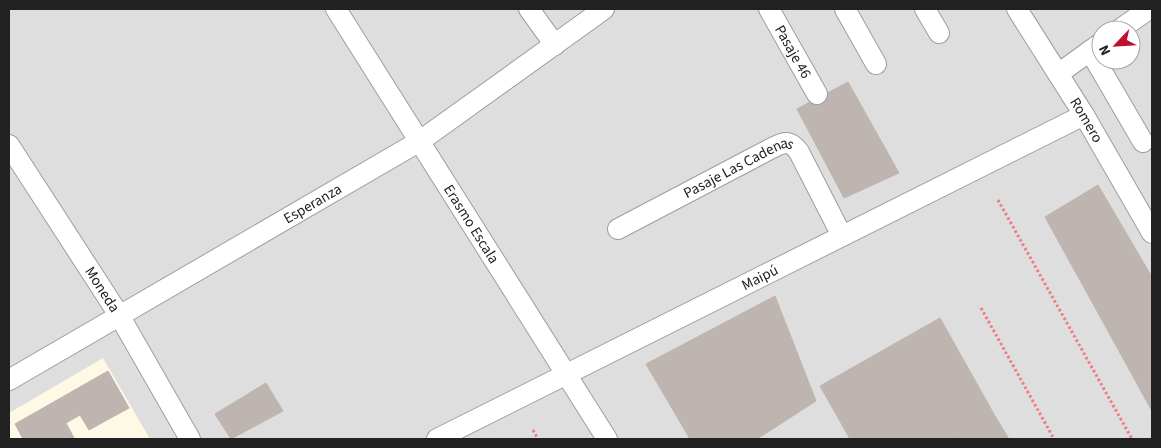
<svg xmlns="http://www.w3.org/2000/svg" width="1161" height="448" font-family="'Source Sans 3',sans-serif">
<rect width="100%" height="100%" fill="#f1ede9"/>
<path fill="#dfdede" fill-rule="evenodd" d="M 9,9 L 1152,9 L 1152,439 L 9,439 ZM 1101,30 L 1131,30 L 1131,60 L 1101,60 Z"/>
<polygon fill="#fdf9e5" points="103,358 150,439 9,439 9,413"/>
<g fill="#beb5b1" stroke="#c1b2ac">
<polygon points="848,82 899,173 844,198 797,109"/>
<polygon points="1098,185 1152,277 1152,281 1098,313 1045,217"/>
<polygon points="1152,281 1152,411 1098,313"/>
<polygon points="775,296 816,401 757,439 690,439 646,364"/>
<polygon points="940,318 995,416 954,439 850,439 820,386"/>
<polygon points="108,371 129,408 89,430 80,415 66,423 74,438 71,439 23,439 15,424"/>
<polygon points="266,383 283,411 231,439 215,414"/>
<polygon points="995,416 1009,439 954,439"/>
</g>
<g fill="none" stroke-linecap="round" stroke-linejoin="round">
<defs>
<g id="minor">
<path id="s1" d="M 336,9 L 607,439"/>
<polyline points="529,9 555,45"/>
<path id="s2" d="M 769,9 L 817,94"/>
<polyline points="845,9 876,64"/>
<polyline points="925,9 939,33"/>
<path id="s3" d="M 1017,9 L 1084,115 L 1152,233"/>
<polyline points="1119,30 1149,9"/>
<polyline points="1090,51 1143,142"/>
<polyline points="1058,74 1101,43"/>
<path id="s4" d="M 9,145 L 119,315 L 190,439"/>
<path id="s5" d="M 618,229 L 774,147 C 786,141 791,141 799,152 L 842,236"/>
<path id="s6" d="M 9,380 L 420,141 L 604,9"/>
<path id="s7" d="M 437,439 L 1084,115"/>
</g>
</defs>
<use href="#minor" stroke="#9e9e9e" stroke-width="22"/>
<g stroke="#f07b83" stroke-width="3" stroke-dasharray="2.5 2.5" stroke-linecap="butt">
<polyline points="998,200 1132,439"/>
<polyline points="981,308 1054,439"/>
<polyline points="533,430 538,439"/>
</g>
<use href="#minor" stroke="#fff" stroke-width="20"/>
</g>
<g text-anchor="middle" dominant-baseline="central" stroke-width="5" stroke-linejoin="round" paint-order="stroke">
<g font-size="15" fill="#212121" stroke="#fff">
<text stroke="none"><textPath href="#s2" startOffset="49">Pasaje 46</textPath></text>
<text stroke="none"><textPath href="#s3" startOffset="131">Romero</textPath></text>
<text stroke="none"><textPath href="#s5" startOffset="136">Pasaje Las Cadenas</textPath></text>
<text stroke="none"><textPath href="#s6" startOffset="351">Esperanza</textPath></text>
<text stroke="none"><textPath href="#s1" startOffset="254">Erasmo Escala</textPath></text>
<text stroke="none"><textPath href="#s7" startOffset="361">Maipú</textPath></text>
<text stroke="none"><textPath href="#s4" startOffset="172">Moneda</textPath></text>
</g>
</g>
<rect width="1161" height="448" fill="none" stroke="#212121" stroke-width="20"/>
<g transform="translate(1116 45) rotate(245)"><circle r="24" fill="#ffffff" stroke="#a6a6a6"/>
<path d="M0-4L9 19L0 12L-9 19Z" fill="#c30f2f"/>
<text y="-8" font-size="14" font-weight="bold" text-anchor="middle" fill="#212121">N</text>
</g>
</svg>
